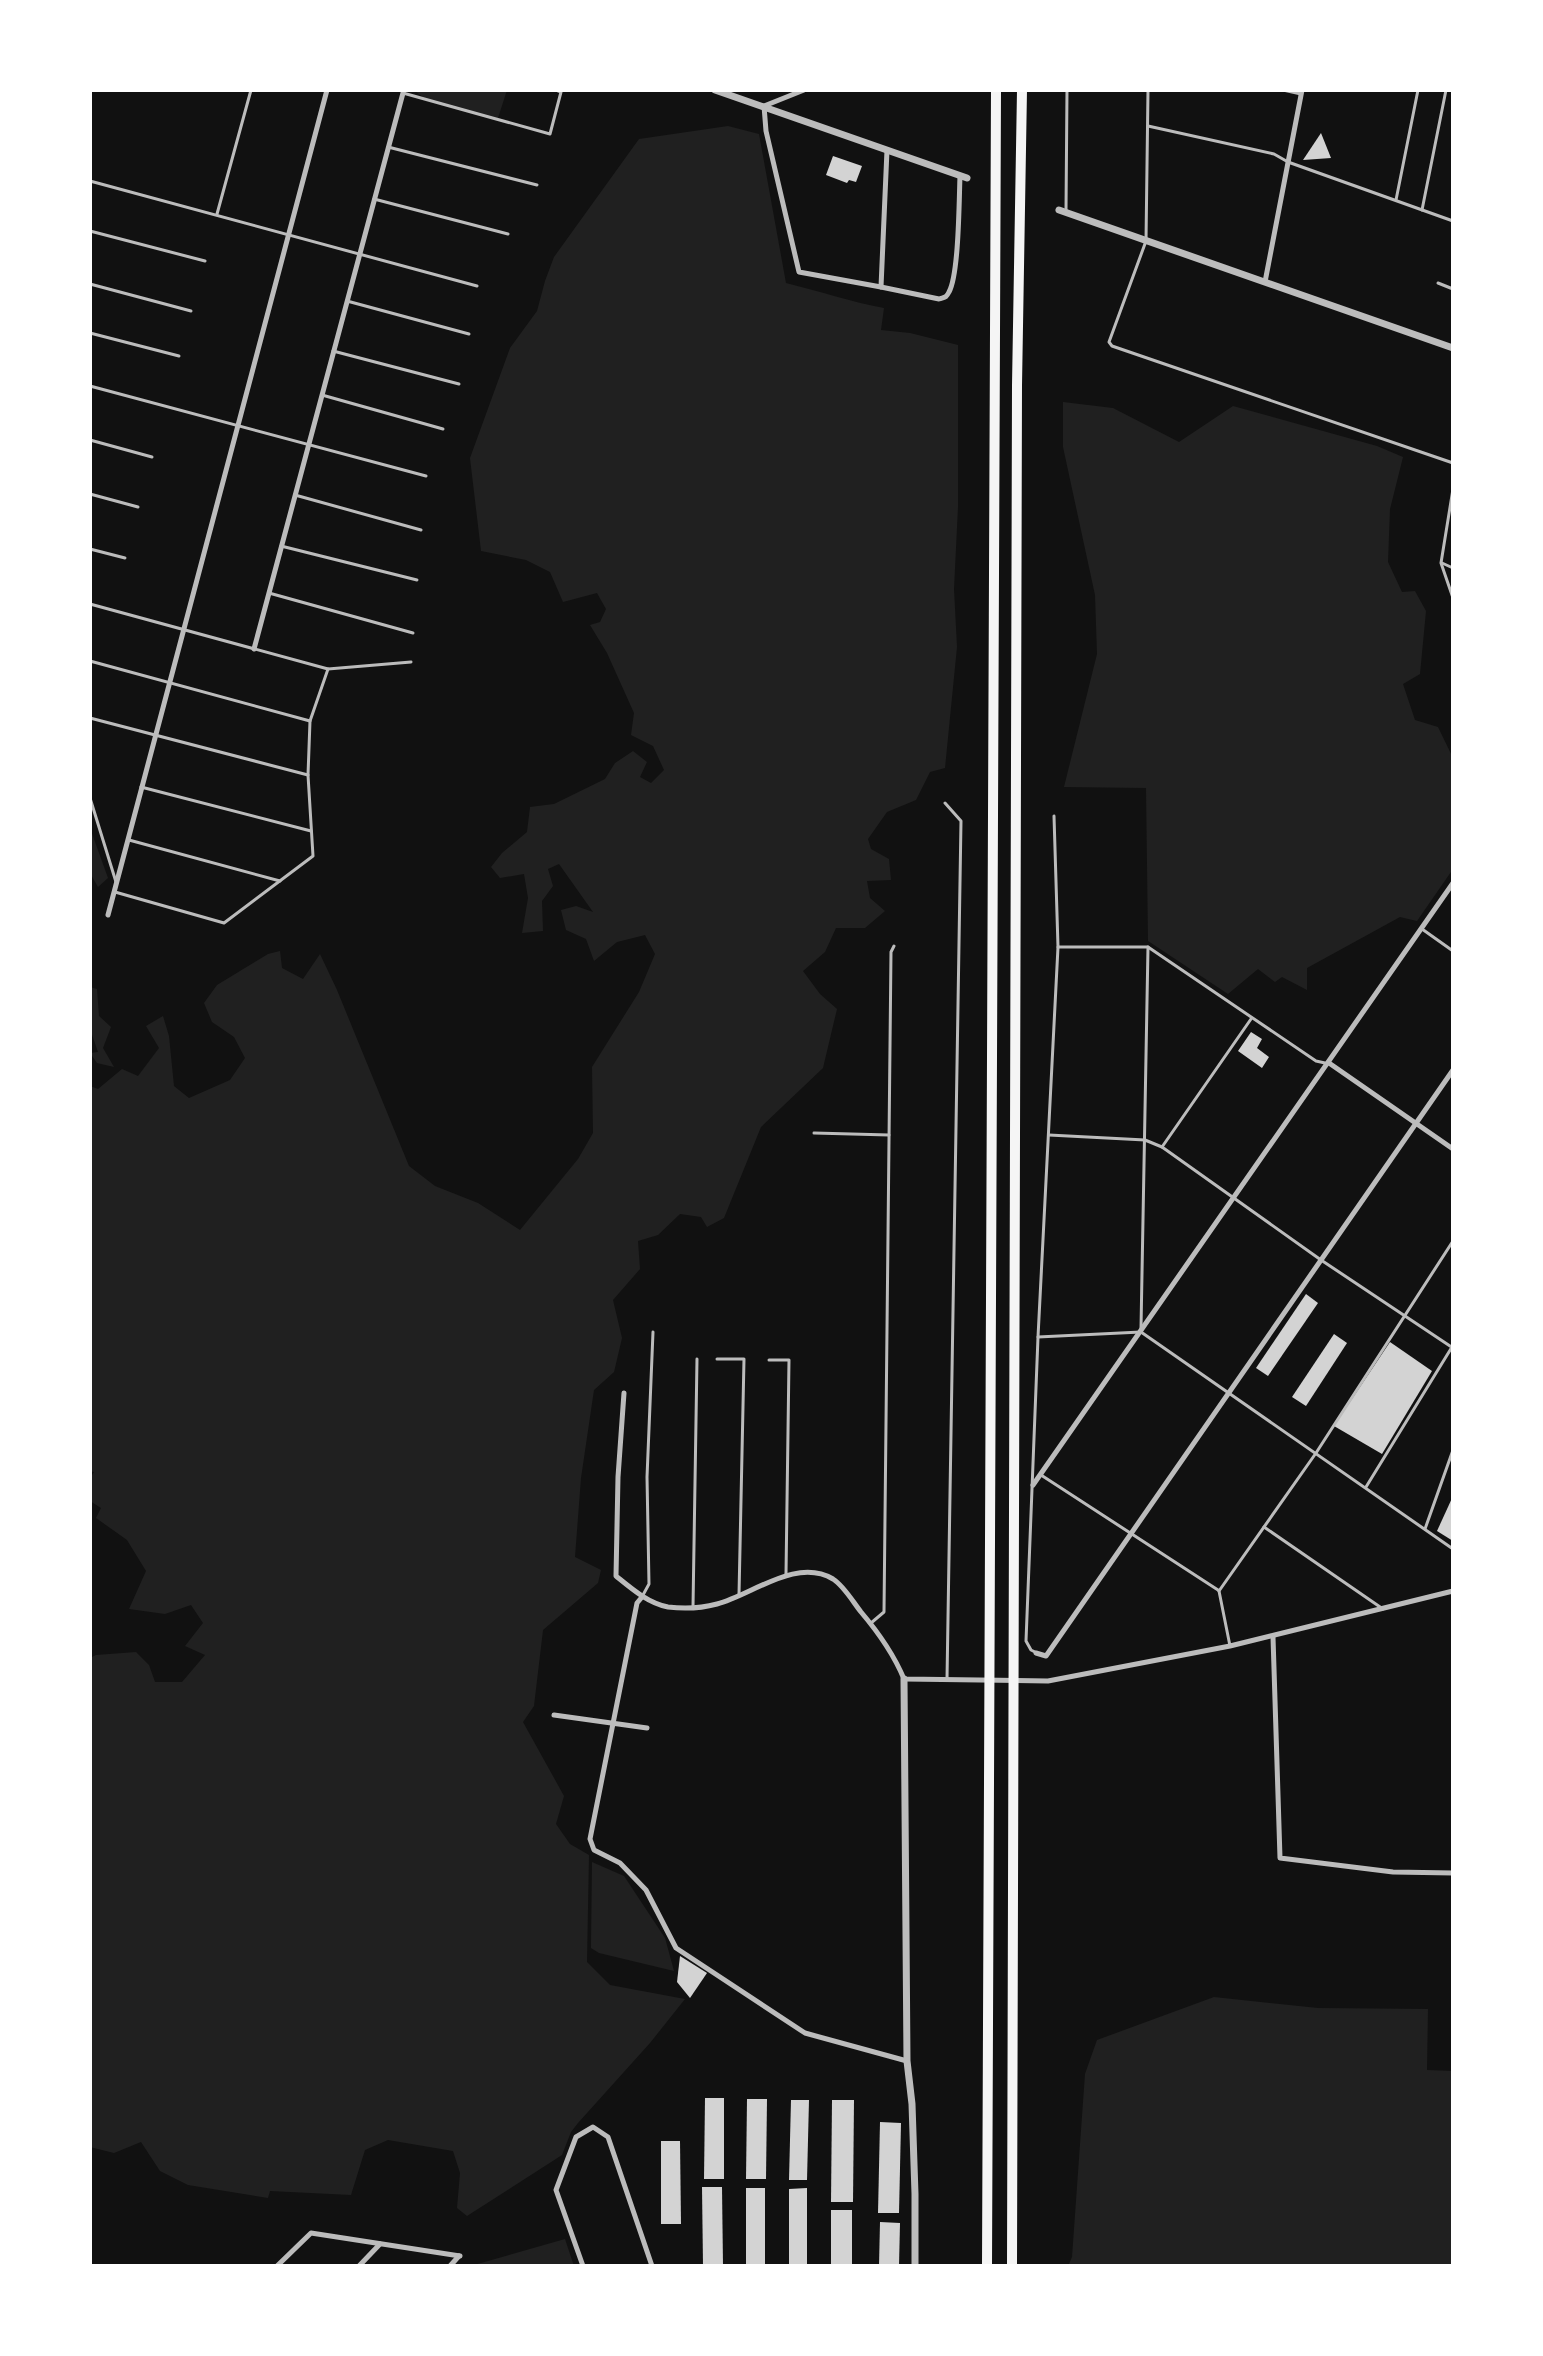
<svg xmlns="http://www.w3.org/2000/svg" width="1543" height="2356" font-family="'Work Sans',sans-serif">
<rect width="100%" height="100%" fill="#111"/>
<g fill="#202020">
<polygon points="414,90 507,90 498,118 423,97"/>
<path d="M 728,126 L 759,134 L 786,283 C 819,291 851,302 884,308 L 881,330 L 910,333 L 958,345 L 958,507 L 954,589 L 957,647 L 945,768 L 930,772 L 916,800 L 887,812 L 868,839 L 871,849 L 889,859 L 891,880 L 867,881 L 870,898 L 885,911 L 865,928 L 836,928 L 825,952 L 803,971 L 820,994 L 837,1009 L 823,1068 L 761,1127 L 724,1218 L 707,1227 L 701,1217 L 680,1214 L 658,1235 L 638,1241 L 640,1269 L 613,1300 L 622,1338 L 614,1372 L 594,1390 L 581,1478 L 575,1557 L 601,1570 L 598,1583 L 543,1630 L 534,1706 L 523,1722 L 564,1796 L 556,1824 L 570,1844 L 589,1855 L 587,1962 L 610,1985 L 685,1999 L 650,2043 L 578,2123 L 571,2132 L 562,2155 L 467,2216 L 457,2208 L 460,2173 L 453,2151 L 388,2140 L 365,2150 L 351,2195 L 270,2191 L 268,2198 L 188,2185 L 160,2171 L 141,2142 L 114,2153 L 90,2147 L 90,1658 L 96,1655 L 136,1652 L 149,1665 L 155,1682 L 182,1682 L 205,1655 L 185,1646 L 203,1623 L 191,1605 L 165,1614 L 129,1609 L 146,1571 L 127,1540 L 96,1518 L 101,1508 L 90,1501 L 90,1478 L 94,1472 L 90,1471 L 90,1086 L 98,1089 L 122,1069 L 138,1076 L 159,1048 L 146,1026 L 163,1016 L 169,1036 L 174,1086 L 189,1098 L 230,1080 L 245,1058 L 234,1037 L 212,1022 L 204,1003 L 217,985 L 268,954 L 280,951 L 282,968 L 303,979 L 320,954 L 337,990 L 409,1166 L 435,1186 L 478,1203 L 520,1230 L 578,1159 L 593,1133 L 592,1067 L 639,992 L 655,954 L 645,935 L 617,942 L 594,961 L 586,939 L 566,930 L 561,910 L 576,906 L 593,912 L 559,864 L 548,869 L 553,886 L 542,901 L 543,931 L 522,933 L 528,898 L 524,874 L 500,878 L 491,867 L 502,853 L 527,832 L 530,807 L 554,804 L 605,779 L 615,763 L 633,751 L 647,762 L 640,777 L 651,783 L 664,770 L 653,746 L 631,735 L 634,713 L 607,653 L 590,625 L 600,622 L 606,609 L 597,593 L 563,602 L 550,572 L 526,560 L 481,551 L 470,458 L 510,348 L 537,311 L 545,281 L 554,257 L 639,139 Z"/>
<polygon points="1063,402 1113,408 1179,442 1233,406 1377,446 1403,457 1390,509 1388,562 1402,592 1415,591 1426,611 1420,674 1403,684 1415,720 1438,727 1453,758 1453,869 1417,921 1400,917 1307,968 1307,990 1282,977 1275,982 1258,969 1228,994 1148,941 1146,788 1064,787 1097,654 1095,595 1063,447"/>
<polygon points="90,828 108,878 98,887 90,873"/>
<polygon points="90,987 97,989 99,1016 111,1027 103,1048 114,1067 97,1063 90,1053 98,1052 90,1029"/>
<polygon points="592,1862 624,1876 665,1938 674,1971 599,1953 591,1948"/>
<polygon points="1214,1997 1318,2008 1428,2009 1427,2070 1453,2071 1453,2266 1068,2266 1072,2257 1085,2074 1097,2040"/>
<polygon points="565,2239 574,2266 469,2266 481,2263"/>
</g>
<g fill="#d3d3d3">
<polygon points="1321,133 1331,158 1303,160"/>
<polygon points="833,156 862,166 856,182 849,180 847,183 826,175"/>
<polygon points="1251,1032 1262,1039 1257,1048 1269,1057 1262,1068 1238,1051"/>
<polygon points="1306,1294 1318,1303 1268,1376 1256,1368"/>
<polygon points="1334,1334 1347,1343 1306,1406 1292,1397"/>
<polygon points="1390,1342 1432,1371 1382,1454 1334,1426"/>
<polygon points="1453,1496 1453,1541 1437,1531"/>
<polygon points="680,1956 707,1973 690,1998 677,1982"/>
<polygon points="705,2098 724,2098 724,2179 704,2179"/>
<polygon points="747,2099 767,2099 766,2179 746,2179"/>
<polygon points="791,2100 809,2100 807,2180 789,2180"/>
<polygon points="832,2100 854,2100 853,2202 831,2202"/>
<polygon points="880,2122 901,2123 899,2213 878,2213"/>
<polygon points="661,2141 680,2141 681,2224 661,2224"/>
<polygon points="702,2187 722,2187 723,2266 703,2266"/>
<rect x="746" y="2188" width="19" height="78"/>
<polygon points="807,2188 807,2266 789,2266 789,2189"/>
<rect x="831" y="2210" width="21" height="56"/>
<polygon points="880,2222 900,2223 899,2266 879,2266"/>
</g>
<g fill="none" stroke-linecap="round" stroke-linejoin="round">
<g stroke="#bcbcbc" stroke-width="3">
<polyline points="403,90 403,93 550,134 561,92 556,90"/>
<polyline points="1148,90 1146,241 1109,342 1112,346 1453,463"/>
<polyline points="1283,90 1301,94"/>
<polyline points="1148,126 1274,154 1288,162 1453,221"/>
<polyline points="388,147 537,185"/>
<polyline points="90,181 477,286"/>
<polyline points="374,199 508,234"/>
<polyline points="1396,200 1418,90"/>
<polyline points="1066,210 1067,90"/>
<polyline points="1422,210 1446,90"/>
<polyline points="217,214 251,90"/>
<polyline points="90,231 205,261"/>
<polyline points="1438,283 1453,289"/>
<polyline points="90,284 191,311"/>
<polyline points="347,301 469,334"/>
<polyline points="90,333 179,356"/>
<polyline points="333,351 459,384"/>
<polyline points="90,386 426,476"/>
<polyline points="322,395 443,429"/>
<polyline points="90,440 152,457"/>
<polyline points="1453,489 1441,563 1453,598"/>
<polyline points="90,494 138,507"/>
<polyline points="295,495 421,530"/>
<polyline points="281,546 417,580"/>
<polyline points="90,549 125,558"/>
<polyline points="1442,563 1453,568"/>
<polyline points="269,593 413,633"/>
<polyline points="90,604 328,669 411,662"/>
<polyline points="90,661 310,721"/>
<polyline points="90,718 308,775"/>
<polyline points="141,787 311,831"/>
<polyline points="90,798 116,882"/>
<polyline points="945,803 961,821 947,1679"/>
<polyline points="129,840 280,881"/>
<polyline points="115,892 224,923 313,856 308,775 310,721 328,669"/>
<polyline points="1422,929 1453,951"/>
<polyline points="1058,947 1148,947 1316,1061 1325,1063"/>
<polyline points="814,1133 889,1135"/>
<polyline points="1049,1135 1145,1140 1162,1147 1321,1260 1453,1348"/>
<polyline points="1162,1147 1251,1019"/>
<polyline points="1141,1328 1148,947"/>
<polyline points="1038,1337 1141,1332 1453,1549"/>
<polyline points="717,1359 744,1359 739,1595"/>
<polyline points="769,1360 789,1360 786,1574"/>
<polyline points="1041,1475 1218,1590"/>
<polyline points="1366,1487 1452,1347"/>
<polyline points="1264,1527 1383,1609"/>
<polyline points="1425,1529 1453,1450"/>
<polyline points="1219,1591 1316,1453 1453,1241"/>
<polyline points="1219,1591 1230,1646"/>
<polyline points="643,1595 649,1584 647,1477 653,1332"/>
<polyline points="693,1607 697,1359"/>
<polyline points="871,1623 884,1612 891,952 894,946"/>
<polyline points="1035,1652 1031,1650 1026,1641 1038,1337 1058,947 1054,816"/>
</g>
<g stroke="#bcbcbc" stroke-width="5">
<polyline points="804,90 764,106 766,131 799,272 881,287 887,150"/>
<polyline points="1265,282 1302,90"/>
<path d="M 881,287 L 939,299 C 945,297 946,298 949,292 C 959,274 959,200 960,176"/>
<polyline points="254,649 403,93"/>
<polyline points="108,915 327,90"/>
<polyline points="1329,1063 1453,1149"/>
<path d="M 624,1393 L 618,1477 L 616,1576 C 632,1589 648,1603 668,1607 C 684,1609 702,1608 717,1604 C 752,1595 796,1557 833,1579 C 844,1586 853,1602 861,1612 C 878,1632 894,1655 904,1679 L 1048,1681 L 1230,1646 L 1453,1591"/>
<polyline points="1033,1485 1453,883"/>
<polyline points="642,1597 637,1603 590,1839 594,1850 620,1863 646,1890 676,1948 805,2033 907,2061"/>
<polyline points="1273,1637 1280,1858 1393,1872 1453,1873"/>
<polyline points="1036,1653 1046,1656 1453,1070"/>
<polyline points="554,1715 647,1728"/>
<polyline points="277,2266 311,2233 460,2256"/>
<polyline points="359,2266 380,2244"/>
<polyline points="450,2266 459,2256"/>
<polyline points="583,2266 556,2190 576,2137 593,2127 608,2137 652,2266"/>
</g>
<g stroke="#bcbcbc" stroke-width="7">
<polyline points="715,90 967,178"/>
<polyline points="1059,210 1453,348"/>
<polyline points="904,1679 907,2061 912,2104 915,2194 915,2266"/>
</g>
<g stroke="#f5f5f5" stroke-width="10">
<polyline points="987,2266 996,90"/>
<polyline points="1012,2266 1017,385 1022,90"/>
</g>
</g>
<rect width="1543" height="2356" fill="none" stroke="#ffffff" stroke-width="184"/>
</svg>
